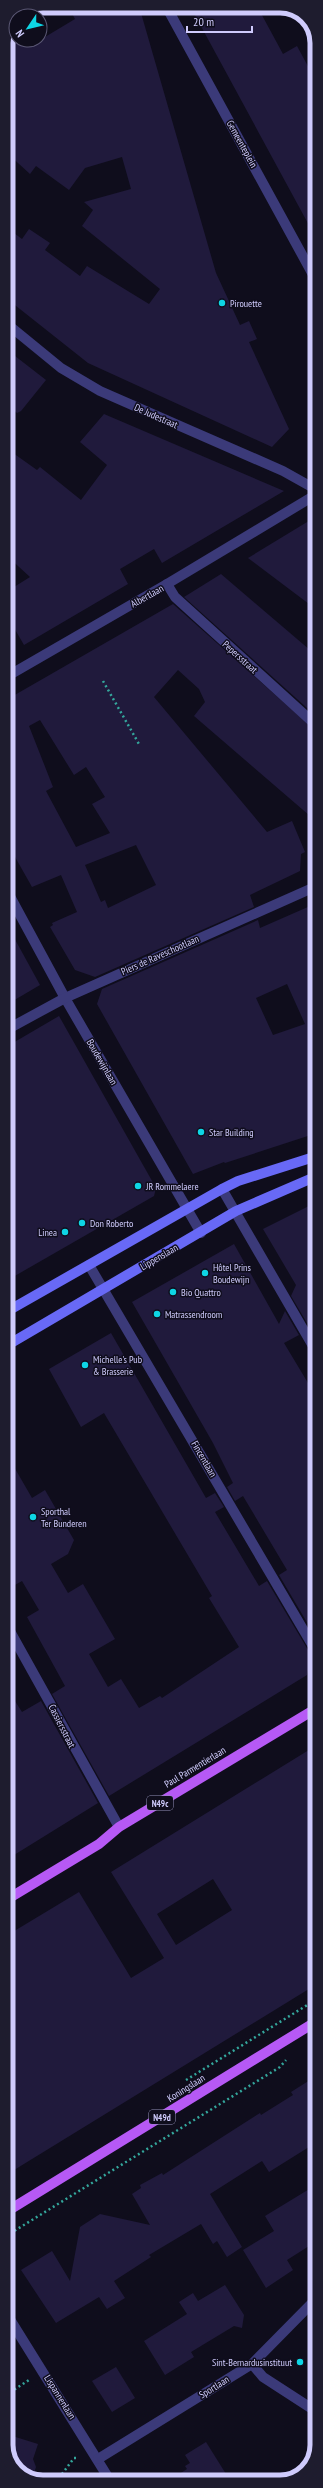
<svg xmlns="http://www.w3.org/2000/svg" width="323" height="2488" font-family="'PT Sans Narrow',sans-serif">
<rect width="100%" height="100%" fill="#0f0d1c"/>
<g fill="#201a3c" fill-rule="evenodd">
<polygon points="68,6 139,6 216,273 240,325 249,321 257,339 249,342 289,429 272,447 88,363 6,298 6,227 22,239 29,229 50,243 45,250 80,276 87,266 149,304 160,289 82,226 93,210 84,202 131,189 122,157 85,168 69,190 36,166 30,174 6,152 6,105 8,103 6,45 16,40 40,40 75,19"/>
<polygon points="190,6 257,6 283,54 297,46 317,83 317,240"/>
<polygon points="6,349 46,380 21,411 17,413 6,403"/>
<polygon points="104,414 284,491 162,563 154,549 120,569 128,584 24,645 6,614 6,592 30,577 6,555 6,448 37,470 40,467 81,500 107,465 80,442"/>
<polygon points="317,516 317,610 248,558"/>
<polygon points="221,574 317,656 317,717 184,597"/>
<path d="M 173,604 L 317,732 L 317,822 L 194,716 L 205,702 L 199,689 L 178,670 L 154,697 L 267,832 L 292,821 L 305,852 L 301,854 L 300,871 L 250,895 L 254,907 L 95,977 L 75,970 L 50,927 L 53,925 L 52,923 L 77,912 L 61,875 L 32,887 L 6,841 L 6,700 ZM 40,720 L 74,775 L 86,767 L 105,797 L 92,804 L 110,833 L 76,847 L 46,791 L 53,787 L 29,726 ZM 136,845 L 156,885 L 108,908 L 105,900 L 101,902 L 85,865 Z"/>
<path d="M 317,903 L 317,1133 L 225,1163 L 224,1162 L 193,1174 L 97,1004 L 102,989 L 258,920 L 260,928 ZM 287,984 L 305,1024 L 273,1035 L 256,998 Z"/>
<polygon points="6,923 40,985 6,1005"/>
<polygon points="59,1016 156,1188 154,1196 6,1281 6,1047"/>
<polygon points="317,1202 317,1324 310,1328 291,1296 296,1285 263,1229"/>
<polygon points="234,1244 279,1324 285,1311 299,1335 284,1343 317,1398 317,1626 315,1636 279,1575 287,1570 243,1496 235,1501 227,1487 233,1483 213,1443 132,1302"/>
<polygon points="111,1333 206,1498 215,1493 224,1507 215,1512 259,1586 267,1581 311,1655 307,1675 109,1796 52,1694 65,1686 27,1617 39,1610 22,1581 6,1590 6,1453 32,1498 45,1490 74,1540 68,1554 51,1564 68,1593 83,1584 115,1639 89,1654 108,1687 121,1679 139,1708 160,1696 162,1698 239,1647 209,1598 212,1596 104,1413 81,1427 49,1369"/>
<polygon points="6,1687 22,1712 41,1701 98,1803 6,1860"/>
<path d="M 317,1745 L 317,1984 L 6,2175 L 6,2055 L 15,2050 L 6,2035 L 6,1936 L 79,1892 L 131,1978 L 164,1958 L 111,1872 ZM 213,1879 L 232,1910 L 176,1945 L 157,1914 Z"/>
<polygon points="310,2080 311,2083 317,2080 317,2142 269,2172 262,2161 210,2194 242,2247 227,2257 217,2241 213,2244 201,2224 149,2255 151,2257 114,2281 125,2298 107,2309 99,2297 56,2323 21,2270 52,2251 70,2281 80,2227 83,2225 100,2214 150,2225 132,2194 141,2188 140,2185 162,2173 163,2175 260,2113 261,2115 293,2095 291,2092"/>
<polygon points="311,2188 317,2199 317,2241 287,2260 293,2270 266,2288 243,2250 274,2231 265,2216"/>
<polygon points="225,2285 244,2315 242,2328 234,2326 191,2352 194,2357 165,2375 144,2341 187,2314 179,2302 193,2293 198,2301"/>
<polygon points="116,2367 135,2398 112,2412 92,2381"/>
<polygon points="6,2434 38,2444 33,2459 36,2467 32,2479 17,2471 6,2448"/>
<polygon points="206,2442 231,2482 167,2482 187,2469 185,2466 190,2463 185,2455"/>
</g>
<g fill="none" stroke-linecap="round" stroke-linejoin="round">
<g stroke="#34a79c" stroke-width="2.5" stroke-dasharray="2 3" stroke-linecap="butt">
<polyline points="103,681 139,744"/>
<polyline points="186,2080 317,1999"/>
<polyline points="6,2236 280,2067 286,2060"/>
<polyline points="6,2395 29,2380"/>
<polyline points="56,2482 74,2458 77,2458"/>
</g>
<g stroke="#3b3a79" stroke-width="10">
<polyline points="166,6 317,282"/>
<polyline points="6,323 61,368 100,391 283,471 317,490"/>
<polyline points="167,584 175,597 317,726"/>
<polyline points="6,677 167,584 317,494"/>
<polyline points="6,889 65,998 201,1233"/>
<polyline points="6,1030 65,998 317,886"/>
<polyline points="222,1189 317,1353"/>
<polyline points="89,1265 317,1653"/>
<polyline points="6,1624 119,1827"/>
<polyline points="6,2313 111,2482"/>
<polyline points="252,2364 263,2377 317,2412"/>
<polyline points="98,2459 252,2364 317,2298"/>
</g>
<g stroke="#6869f6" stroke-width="10">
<polyline points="6,1312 222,1189 238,1181 317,1156"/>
<polyline points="6,1346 236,1211 317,1176"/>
</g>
<g stroke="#b659f5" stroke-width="10">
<polyline points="6,1900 99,1844 119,1827 317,1708"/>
<polyline points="6,2212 317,2021"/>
</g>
</g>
<g fill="#0ed6e5" stroke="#0f0d1c" stroke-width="1.5">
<circle cx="222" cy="303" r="4"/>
<circle cx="201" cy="1132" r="4"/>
<circle cx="138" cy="1186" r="4"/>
<circle cx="82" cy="1223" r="4"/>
<circle cx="65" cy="1232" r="4"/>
<circle cx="205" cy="1273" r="4"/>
<circle cx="173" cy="1292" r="4"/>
<circle cx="157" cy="1314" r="4"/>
<circle cx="85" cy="1365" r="4"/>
<circle cx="33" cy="1517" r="4"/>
<circle cx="300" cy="2362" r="4"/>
</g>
<g text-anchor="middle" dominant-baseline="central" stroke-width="3" stroke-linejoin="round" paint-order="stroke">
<g fill="#0f0d1c" stroke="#9592b9" stroke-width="1">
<rect x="147" y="1796" width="26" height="14" rx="3"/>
<rect x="149" y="2110" width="26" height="14" rx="3"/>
</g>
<g font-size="9" font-weight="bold" fill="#cfcbfc">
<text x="160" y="1803">N49c</text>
<text x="162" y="2117">N49d</text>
</g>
<g font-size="10" fill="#cfcbfc" stroke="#0f0d1c">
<text transform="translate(242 144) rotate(61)">Gemeenteplein</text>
<text transform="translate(156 416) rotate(24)">De Judestraat</text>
<text transform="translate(147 596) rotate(-29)">Albertlaan</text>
<text transform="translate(240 657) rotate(42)">Pepersstraat</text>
<text transform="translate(160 955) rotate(-24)">Piers de Raveschootlaan</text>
<text transform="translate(102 1062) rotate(60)">Boudewijnlaan</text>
<text transform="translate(159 1257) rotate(-30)">Lippenslaan</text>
<text transform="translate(204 1459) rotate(60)">Fincentlaan</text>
<text transform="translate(62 1726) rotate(63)">Cassiersstraat</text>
<text transform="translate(195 1767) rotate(-31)">Paul Parmentierlaan</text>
<text transform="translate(186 2088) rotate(-32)">Koningslaan</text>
<text transform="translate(214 2387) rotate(-32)">Sportlaan</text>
<text transform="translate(60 2397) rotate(58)">Lispannenlaan</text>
</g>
<g font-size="10" fill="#cfcbfc" stroke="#0f0d1c" text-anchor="start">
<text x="230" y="303">Pirouette</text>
<text x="209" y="1132">Star Building</text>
<text x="146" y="1186">JR Rommelaere</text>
<text x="90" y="1223">Don Roberto</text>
<text x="57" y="1232" text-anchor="end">Linea</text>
<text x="213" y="1267">Hôtel Prins<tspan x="213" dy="12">Boudewijn</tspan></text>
<text x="181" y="1292">Bio Quattro</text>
<text x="165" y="1314">Matrassendroom</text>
<text x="93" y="1359">Michelle's Pub<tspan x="93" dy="12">&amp; Brasserie</tspan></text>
<text x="41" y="1511">Sporthal<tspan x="41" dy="12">Ter Bunderen</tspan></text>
<text x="292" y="2362" text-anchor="end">Sint-Bernardusinstituut</text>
</g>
</g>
<path d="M0 0H323V2488H0ZM43 13H280A30 30 0 0 1 310 43V2445A30 30 0 0 1 280 2475H43A30 30 0 0 1 13 2445V43A30 30 0 0 1 43 13Z" fill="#1e1c2e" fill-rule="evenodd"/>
<path fill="none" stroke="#cfcbfc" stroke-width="5" d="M43 13H280A30 30 0 0 1 310 43V2445A30 30 0 0 1 280 2475H43A30 30 0 0 1 13 2445V43A30 30 0 0 1 43 13Z"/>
<g transform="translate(28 28) rotate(235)"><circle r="19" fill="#0f0d1c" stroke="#5c5976"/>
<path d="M0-3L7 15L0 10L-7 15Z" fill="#0ed6e5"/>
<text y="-6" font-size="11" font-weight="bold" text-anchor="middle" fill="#cfcbfc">N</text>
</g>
<path d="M187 26v6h65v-6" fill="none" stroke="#cfcbfc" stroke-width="2"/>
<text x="193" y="26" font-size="12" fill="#cfcbfc" stroke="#0f0d1c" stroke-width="3" paint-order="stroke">20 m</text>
</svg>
